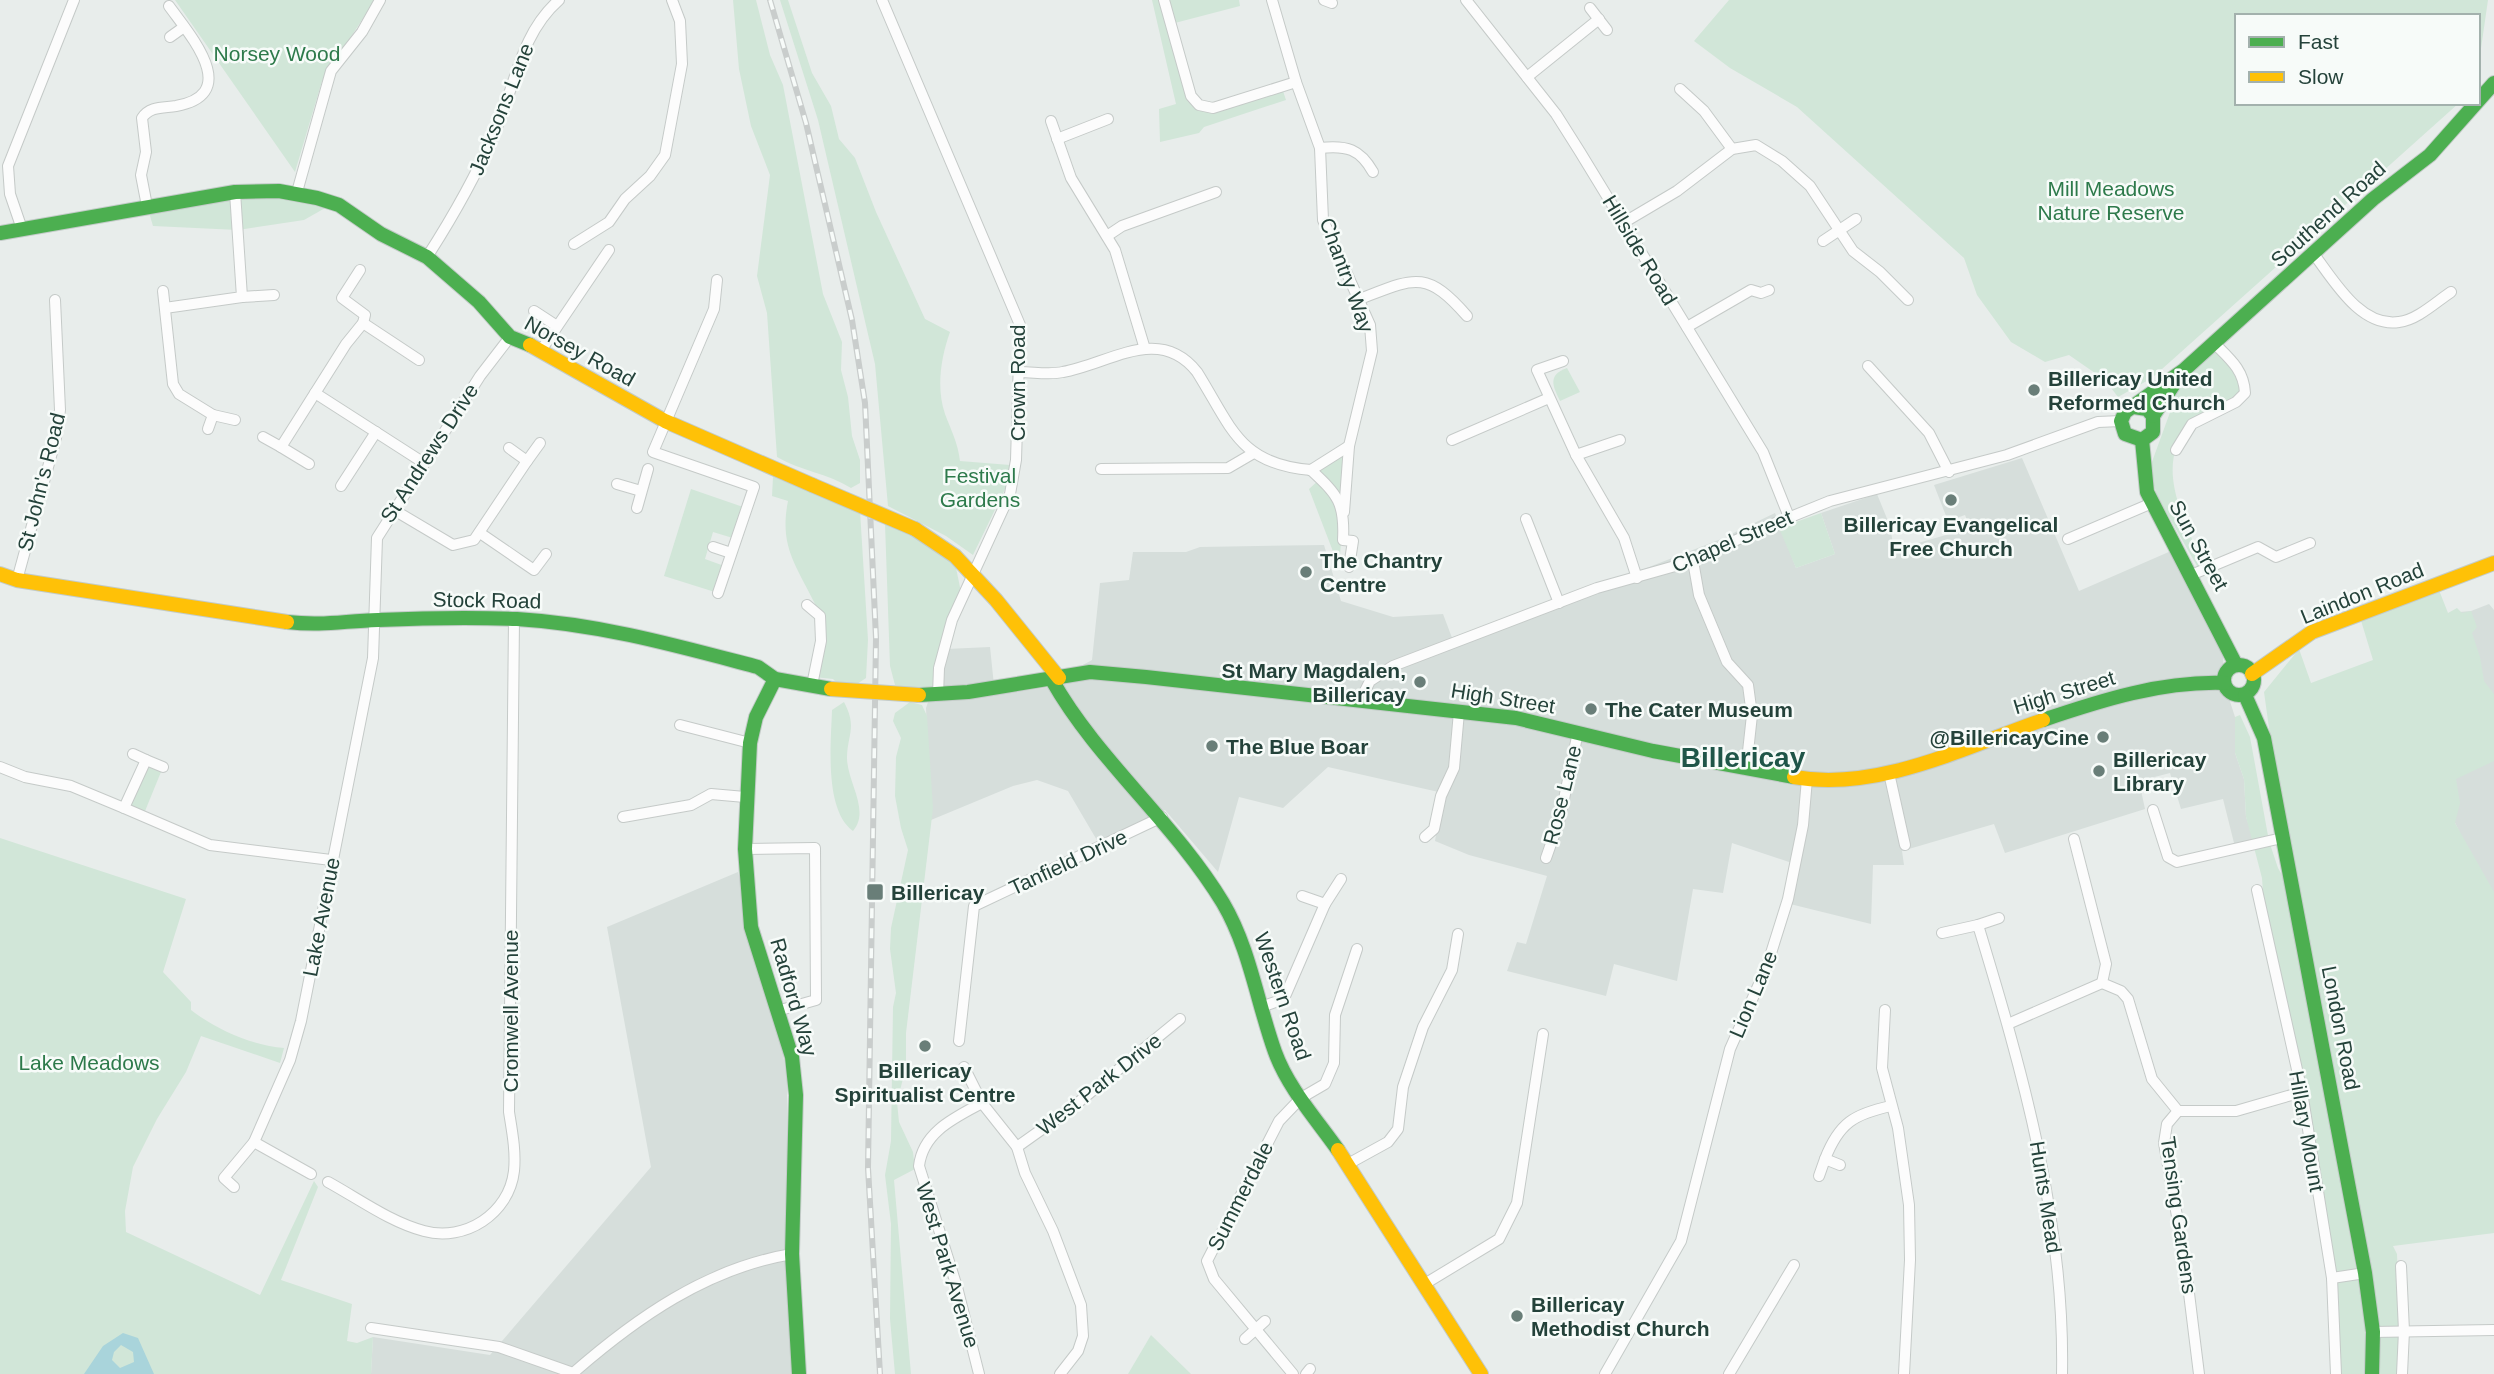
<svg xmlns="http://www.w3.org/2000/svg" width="2494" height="1374" font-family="Arial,sans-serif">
<rect width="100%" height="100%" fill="#e8edeb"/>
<g fill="#d6dedb">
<polygon points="2022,458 2079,591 2171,551 2223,653 2224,683 2235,717 2235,753 2244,779 2246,817 2255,843 2235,847 2223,799 2181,809 2170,773 2139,781 2145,809 2005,853 1994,824 1902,851 1904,865 1873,865 1871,924 1782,902 1792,863 1732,843 1723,893 1693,889 1677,981 1614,964 1606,996 1507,971 1517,942 1526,944 1547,876 1469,855 1435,841 1443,793 1328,767 1283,808 1239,797 1218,872 1165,810 1098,842 1068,791 1037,780 1013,786 931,820 926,708 946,649 990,647 995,695 1057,686 1059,678 1092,660 1100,583 1129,580 1133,552 1186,552 1200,547 1324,545 1341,601 1393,617 1443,614 1454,643 1721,539 1775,513 1796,568 1835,554 1821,513 1877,494 1890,526 1894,550 1970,528 1965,515 1948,521 1934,485"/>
<polygon points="2489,604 2494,610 2494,725 2448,613 2471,611"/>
<polygon points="2494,750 2494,906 2435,780"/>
<polygon points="738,872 776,1007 787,1080 787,1239 799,1374 371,1374 373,1337 490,1355 651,1167 607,927"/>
</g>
<g fill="#d1e6d8">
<polygon points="175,0 375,0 322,81 295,172"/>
<path d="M 733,0 L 756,0 L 770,55 L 783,85 L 823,294 L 842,342 L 841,370 L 848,397 L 852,436 L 860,460 L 860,483 L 851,488 C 827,473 801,471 777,457 L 767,313 L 757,276 L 770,175 L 751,126 L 739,69 Z"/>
<path d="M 780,0 L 788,0 L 812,73 L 831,106 L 839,139 L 855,158 L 876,212 L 925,319 L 950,332 C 941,357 936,388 945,414 C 951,430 958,443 960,461 L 1010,465 L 1006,487 L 973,555 L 946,536 L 888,506 L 875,364 L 818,120 Z"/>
<polygon points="1152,0 1239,0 1240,6 1171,24 1191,96 1213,108 1282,88 1286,100 1204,127 1199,133 1160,142 1159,109 1176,104"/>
<polygon points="1729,0 2488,0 2478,69 2478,16 2237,16 2237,103 2459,103 2152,378 2118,397 2105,380 2069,355 2045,362 2011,342 1977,295 1964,258 1797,107 1730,68 1694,41"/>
<polygon points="235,192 334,203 304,220 238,230 153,226 147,206"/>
<path d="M 2217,346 L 2238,367 L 2245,393 C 2229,403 2208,411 2194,423 C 2148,462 2188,526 2205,569 L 2200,571 L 2158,498 L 2149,470 L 2180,385 Z"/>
<path d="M 1567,368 L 1580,392 L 1560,401 C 1552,385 1548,375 1567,368 Z"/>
<polygon points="1349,446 1339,567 1309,489 1320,479 1311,470"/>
<path d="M 773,477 L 860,511 L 868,640 L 866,678 L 854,686 L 842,688 L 833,679 L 814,677 C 818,654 825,624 814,602 C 796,565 779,546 788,501 L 772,496 Z"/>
<polygon points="691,489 746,508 736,539 713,532 705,559 727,567 718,593 664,576"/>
<polygon points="1821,513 1835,554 1796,568 1779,528"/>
<polygon points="885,524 921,533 954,558 962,597 952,620 932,692 895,685 890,666"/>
<polygon points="2437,585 2448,613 2457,608 2462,613 2471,611 2477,627 2472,633 2480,657 2484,681 2494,694 2494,761 2456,779 2460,803 2455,823 2494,892 2494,1233 2393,1246 2397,1254 2402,1374 2372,1374 2373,1332 2331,1131 2367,1330 2365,1374 2336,1374 2332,1278 2264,907 2262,878 2246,817 2244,779 2235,753 2235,717 2240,715 2250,737 2269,841 2278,868 2292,893 2264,692 2299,649 2311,683 2373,660 2359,614"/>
<path d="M 844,702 C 857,727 848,733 847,756 C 846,781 871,810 853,831 C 824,810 831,743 832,710 Z"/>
<polygon points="910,702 922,705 927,716 933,808 906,1033 906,1067 897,1102 899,1122 913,1152 915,1169 894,1180 911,1374 895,1374 890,1319 891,1224 885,1175 891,1141 893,1007 896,993 890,949 891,928 908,850 901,828 895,796 896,757 901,738 893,721 895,713"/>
<polygon points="146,760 163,767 143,816 124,808"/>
<path d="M 0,838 L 186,899 L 163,972 L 191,1002 L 191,1010 C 215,1029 253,1046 284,1048 L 280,1063 L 201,1036 L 186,1072 L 157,1119 L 133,1167 L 125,1211 L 126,1232 L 260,1295 L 314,1181 L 318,1187 L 281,1280 L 352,1304 L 347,1341 L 357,1343 L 373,1337 L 371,1374 L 0,1374 Z"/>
<polygon points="1151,1335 1191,1374 1128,1374"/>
</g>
<path fill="#a9d4db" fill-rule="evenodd" d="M 123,1333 L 138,1338 L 154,1374 L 84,1374 L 103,1346 ZM 121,1345 L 133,1352 L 134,1362 L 120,1368 L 112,1360 L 114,1352 Z"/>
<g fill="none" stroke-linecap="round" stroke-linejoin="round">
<defs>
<g id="street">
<polyline points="882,0 1020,325 1016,460 1010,494 952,620 939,668 938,695"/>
<polyline points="1164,0 1191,96 1199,105 1213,108 1296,82"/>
<polyline points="1272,0 1296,82 1320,148 1323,220 1370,325 1372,351 1349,446 1344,512"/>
<polyline points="1324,0 1332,3"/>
<polyline points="1466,0 1556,114 1580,152 1763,452 1789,517"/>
<polyline points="1590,8 1607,30"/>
<polyline points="170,37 184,27"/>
<polyline points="1527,77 1599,19"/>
<polyline points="1680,89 1704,111 1732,149"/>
<polyline points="1051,121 1071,178 1115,250 1145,349"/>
<polyline points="1057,139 1108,119"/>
<path d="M 1320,148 C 1347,145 1360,149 1373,172"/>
<polyline points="297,192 331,71 362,32 380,0"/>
<path d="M 147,206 L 141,175 L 146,152 L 142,118 C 150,106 163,108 176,106 C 243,94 189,34 169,6"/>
<polyline points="1623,223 1677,191 1732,149 1756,145 1782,161 1810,186 1853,251 1880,272 1908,300"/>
<polyline points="22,229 10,194 8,166 74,0"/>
<polyline points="1107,236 1122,226 1216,192"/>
<polyline points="1823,241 1856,219"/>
<polyline points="574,244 609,222 625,199 650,176 665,155 682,64 680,21 672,0"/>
<path d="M 2313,253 C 2333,279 2360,328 2399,322 C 2417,320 2436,302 2451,292"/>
<path d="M 427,257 C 452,218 475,178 494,134 C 515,89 519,35 559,0"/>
<polyline points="717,280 714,309 653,452 754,487 718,593"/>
<polyline points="163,291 173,384 179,394 213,415 208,429"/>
<polyline points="242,297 274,295"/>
<path d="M 1360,299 C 1414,278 1426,269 1467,316"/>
<polyline points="165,308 242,297 235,192"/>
<polyline points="534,311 557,326"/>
<polyline points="363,323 419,360"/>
<polyline points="1687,327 1751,290 1761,293 1769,290"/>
<polyline points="542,349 609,250"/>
<polyline points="1563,361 1537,370 1576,455 1624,538 1637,578"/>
<polyline points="1868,366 1929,433 1949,472"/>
<path d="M 1020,372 C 1034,372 1049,375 1063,372 C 1109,364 1159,324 1197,372 C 1232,428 1239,464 1311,470"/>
<polyline points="315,393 424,463"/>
<polyline points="213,415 235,420"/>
<polyline points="263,437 281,447"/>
<polyline points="1452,440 1549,398"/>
<path d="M 2176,450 L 2192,424 L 2236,402 L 2245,393 C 2244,370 2230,359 2214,343"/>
<polyline points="1576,455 1620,440"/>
<polyline points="527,461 540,443"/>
<polyline points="309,464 281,447 346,344 363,323 365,315 342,298 360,270"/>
<polyline points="1101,469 1228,468 1252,454"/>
<path d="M 1311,470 C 1338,495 1345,503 1343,540 L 1353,541 L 1349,567"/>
<polyline points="1311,470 1349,446"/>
<polyline points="617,484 641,491"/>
<polyline points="341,486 376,432"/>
<polyline points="637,508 648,469"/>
<polyline points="394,510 453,545 474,540 527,461 509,448"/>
<polyline points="1526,519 1559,603"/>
<polyline points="480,533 534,570 546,554"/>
<polyline points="2068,539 2152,503"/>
<polyline points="713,547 731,553"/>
<polyline points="1693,561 1699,595 1727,662 1748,685 1752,715 1746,770"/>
<polyline points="2191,575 2258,547 2276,557 2310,543"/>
<polyline points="17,580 56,438 60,410 55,300"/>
<polyline points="807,605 820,616 821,641 812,685"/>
<polyline points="1361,699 1370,681 1393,666 1597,588 1693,561 1751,533 1830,501 2007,455 2098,422 2121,421"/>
<polyline points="680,725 750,743"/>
<polyline points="133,754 146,760 124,808 210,845 331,860"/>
<polyline points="146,760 163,767"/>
<polyline points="0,767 25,777 71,786 124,808"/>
<polyline points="1889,773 1905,845"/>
<polyline points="2153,810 2168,857 2177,862 2282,838"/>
<polyline points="623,817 691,805 711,794 745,797"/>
<polyline points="1425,837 1434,829 1441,796 1454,768 1459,712"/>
<polyline points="2074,839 2106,964 2102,983 2121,991 2128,999 2152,1079 2178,1111 2167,1124 2164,1143 2185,1261 2199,1374"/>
<polyline points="745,849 815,848 816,1000 777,1011"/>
<polyline points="1546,858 1560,818 1578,732"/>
<polyline points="2257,890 2302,1092 2332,1278 2336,1374"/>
<polyline points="1302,896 1325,904"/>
<polyline points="1978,925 1999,918"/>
<path d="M 1942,933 L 1978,925 C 2022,1070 2065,1220 2062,1374"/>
<polyline points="1261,1007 1278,1001 1286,994 1325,904 1341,879"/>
<polyline points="1885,1010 1882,1068 1898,1128 1909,1205 1910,1260 1904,1374"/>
<polyline points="2008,1024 2102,983"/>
<polyline points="959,1041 974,906 1162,817"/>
<polyline points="964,1067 982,1103 1017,1147 1025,1173 1053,1231 1081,1305 1083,1336 1078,1351 1060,1374"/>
<polyline points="2178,1111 2236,1111 2302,1092"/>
<polyline points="1017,1147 1069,1110 1180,1019"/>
<polyline points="1348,1164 1388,1142 1398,1129 1403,1087 1423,1027 1452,970 1458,934"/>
<path d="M 1840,1165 L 1825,1159 C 1839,1123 1854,1114 1891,1106"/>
<polyline points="311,1174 254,1142 290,1060 301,1021 373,658 377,538 480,376 510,337"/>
<polyline points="1819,1176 1825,1159"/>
<path d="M 328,1182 C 359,1199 390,1222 424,1231 C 465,1242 509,1214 514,1171 C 516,1151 512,1131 509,1112 L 514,619"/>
<polyline points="234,1187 224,1178 254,1142"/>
<polyline points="2401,1266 2404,1331 2402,1374"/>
<polyline points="2332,1278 2365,1273"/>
<polyline points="1423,1285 1499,1239 1517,1203 1543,1034"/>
<polyline points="371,1328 499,1347 573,1373"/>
<polyline points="2373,1332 2494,1330"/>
<polyline points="1245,1339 1265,1321"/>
<path d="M 572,1374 C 636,1318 707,1268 792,1254"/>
<path d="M 979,1374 L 957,1287 L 919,1166 C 923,1132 954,1118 982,1103"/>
<polyline points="1293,1374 1214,1279 1207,1261 1279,1121 1301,1098 1325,1084 1334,1063 1335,1015 1357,949"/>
<polyline points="1306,1374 1310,1369"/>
<polyline points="1605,1374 1681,1241 1730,1049 1767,966 1788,899 1803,825 1807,779"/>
<polyline points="1729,1374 1794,1265"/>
</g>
<g id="fast">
<polyline points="0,233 235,192 279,191 317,198 339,205 381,234 427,257 479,302 510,337 530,345"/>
<polyline points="2134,407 2147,409 2153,416 2153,432 2142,440 2125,434 2121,421 2125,412 2184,370 2373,199 2430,155 2494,83"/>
<polyline points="2153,416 2178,378"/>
<polyline points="2142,440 2147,492 2236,665"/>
<path d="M 287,622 C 323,626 343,621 378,620 C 423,618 471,617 517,619 C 600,624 678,646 758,667 L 775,679 L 831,689"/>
<circle cx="2239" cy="680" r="15"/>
<polyline points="775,679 756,717 750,743 745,849 751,927 792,1057 796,1095 792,1254 799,1374"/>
<path d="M 1052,680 C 1097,760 1174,822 1223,903 C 1250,949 1257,1002 1275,1052 C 1288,1088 1317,1120 1338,1150"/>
<polyline points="919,695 968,692 1090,672 1146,677 1516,718 1653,751 1794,777"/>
<polyline points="2245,695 2264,738 2365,1273 2373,1332 2372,1374"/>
<path d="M 2043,720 C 2102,700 2162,681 2224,683"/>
</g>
<g id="slow">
<polyline points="530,345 665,421 812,485"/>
<polyline points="915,529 955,556 996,600 1059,678"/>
<polyline points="0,574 17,580 287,622"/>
<polyline points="2252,674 2312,632 2494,563"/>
<path d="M 1794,777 C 1878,792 1965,747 2043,720"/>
<polyline points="1338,1150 1481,1374"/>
</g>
</defs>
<use href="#street" stroke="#c5cac8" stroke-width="12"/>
<use href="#fast" stroke="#c3cbc8" stroke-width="16"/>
<use href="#slow" stroke="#c3cbc8" stroke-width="16"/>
<use href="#street" stroke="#fcfcfc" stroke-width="10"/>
<use href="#fast" stroke="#4caf50" stroke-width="14"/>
<use href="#slow" stroke="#ffc107" stroke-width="14"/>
<defs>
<polyline id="rail" points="770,0 806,123 852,320 865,403 876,638 868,1168 880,1374"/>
</defs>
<use href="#rail" stroke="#c9cdcc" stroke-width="6"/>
<use href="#rail" stroke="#f7fbf9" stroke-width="3.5" stroke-dasharray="10" stroke-linecap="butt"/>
<defs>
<g id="slow-bridge">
<polyline points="812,485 915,529"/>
<polyline points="831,689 919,695"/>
</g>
</defs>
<use href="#slow-bridge" stroke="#c3cbc8" stroke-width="16" stroke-linecap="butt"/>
<use href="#slow-bridge" stroke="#ffc107" stroke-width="14"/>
</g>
<g fill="#697e78" stroke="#f7fbf9" stroke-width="2.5">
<circle cx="2034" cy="390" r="7"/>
<circle cx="1951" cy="500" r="7"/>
<circle cx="1306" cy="572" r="7"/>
<circle cx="1420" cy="682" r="7"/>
<circle cx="1591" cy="709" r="7"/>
<circle cx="2103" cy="737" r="7"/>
<circle cx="1212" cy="746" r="7"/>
<circle cx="2099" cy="771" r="7"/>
<rect x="866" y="883" width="18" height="18" rx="3.5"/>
<circle cx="925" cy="1046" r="7"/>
<circle cx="1517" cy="1316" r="7"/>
</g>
<g text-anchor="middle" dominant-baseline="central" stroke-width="5" stroke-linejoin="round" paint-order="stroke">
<g font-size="21" fill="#2d7a4b" stroke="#f7fbf9">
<text x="277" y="53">Norsey Wood</text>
<text x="2111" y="188">Mill Meadows<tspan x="2111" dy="24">Nature Reserve</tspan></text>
<text x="980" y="475">Festival<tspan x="980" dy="24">Gardens</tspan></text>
<text x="89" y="1062">Lake Meadows</text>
</g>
<g font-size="21" fill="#24423a" stroke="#f7fbf9">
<text transform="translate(501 109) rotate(-68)">Jacksons Lane</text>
<text transform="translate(2328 214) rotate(-42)">Southend Road</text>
<text transform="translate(1640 250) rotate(59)">Hillside Road</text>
<text transform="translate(1347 275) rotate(70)">Chantry Way</text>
<text transform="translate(580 351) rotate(29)">Norsey Road</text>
<text transform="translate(1017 383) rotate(-90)">Crown Road</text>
<text transform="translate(429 453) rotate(-57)">St Andrews Drive</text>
<text transform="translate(41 482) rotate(-76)">St John's Road</text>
<text transform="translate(1732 541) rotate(-23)">Chapel Street</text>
<text transform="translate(2199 545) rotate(61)">Sun Street</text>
<text transform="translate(2362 593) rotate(-22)">Laindon Road</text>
<text transform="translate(487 600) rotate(1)">Stock Road</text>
<text transform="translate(2064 692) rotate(-17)">High Street</text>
<text transform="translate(1503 698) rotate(9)">High Street</text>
<text transform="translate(1562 795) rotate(-76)">Rose Lane</text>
<text transform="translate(1068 862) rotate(-25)">Tanfield Drive</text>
<text transform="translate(321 917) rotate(-79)">Lake Avenue</text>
<text transform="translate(1753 994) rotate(-67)">Lion Lane</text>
<text transform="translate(1283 996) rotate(71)">Western Road</text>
<text transform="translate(794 997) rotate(74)">Radford Way</text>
<text transform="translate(510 1011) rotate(-90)">Cromwell Avenue</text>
<text transform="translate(2341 1028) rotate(79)">London Road</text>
<text transform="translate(1099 1084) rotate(-38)">West Park Drive</text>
<text transform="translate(2307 1131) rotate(80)">Hillary Mount</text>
<text transform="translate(1240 1196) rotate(-63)">Summerdale</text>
<text transform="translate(2046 1197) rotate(81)">Hunts Mead</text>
<text transform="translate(2179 1215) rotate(82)">Tensing Gardens</text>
<text transform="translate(948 1265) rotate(73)">West Park Avenue</text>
</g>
<g font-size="21" font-weight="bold" fill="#24423a" stroke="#f7fbf9" text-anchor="start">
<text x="2048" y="378">Billericay United<tspan x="2048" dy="24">Reformed Church</tspan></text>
<text x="1951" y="524" text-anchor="middle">Billericay Evangelical<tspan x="1951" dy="24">Free Church</tspan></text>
<text x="1320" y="560">The Chantry<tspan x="1320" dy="24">Centre</tspan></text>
<text x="1406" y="670" text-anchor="end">St Mary Magdalen,<tspan x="1406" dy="24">Billericay</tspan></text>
<text x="1605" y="709">The Cater Museum</text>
<text x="2089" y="737" text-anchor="end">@BillericayCine</text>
<text x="1226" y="746">The Blue Boar</text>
<text x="2113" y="759">Billericay<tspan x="2113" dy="24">Library</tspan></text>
<text x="891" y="892">Billericay</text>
<text x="925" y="1070" text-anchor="middle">Billericay<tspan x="925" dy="24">Spiritualist Centre</tspan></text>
<text x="1531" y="1304">Billericay<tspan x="1531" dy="24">Methodist Church</tspan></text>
</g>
<g font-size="28" font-weight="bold" fill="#1f5548" stroke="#f7fbf9">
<text x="1743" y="757">Billericay</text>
</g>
</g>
<rect x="2235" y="14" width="245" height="91" fill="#f7fbf9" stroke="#a3b1ad" stroke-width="2"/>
<rect x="2249" y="37" width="35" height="10" fill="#4caf50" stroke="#a3b1ad" stroke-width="2"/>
<text x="2298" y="49" font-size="21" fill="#24423a">Fast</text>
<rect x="2249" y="72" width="35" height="10" fill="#ffc107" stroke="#a3b1ad" stroke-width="2"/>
<text x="2298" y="84" font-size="21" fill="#24423a">Slow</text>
</svg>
